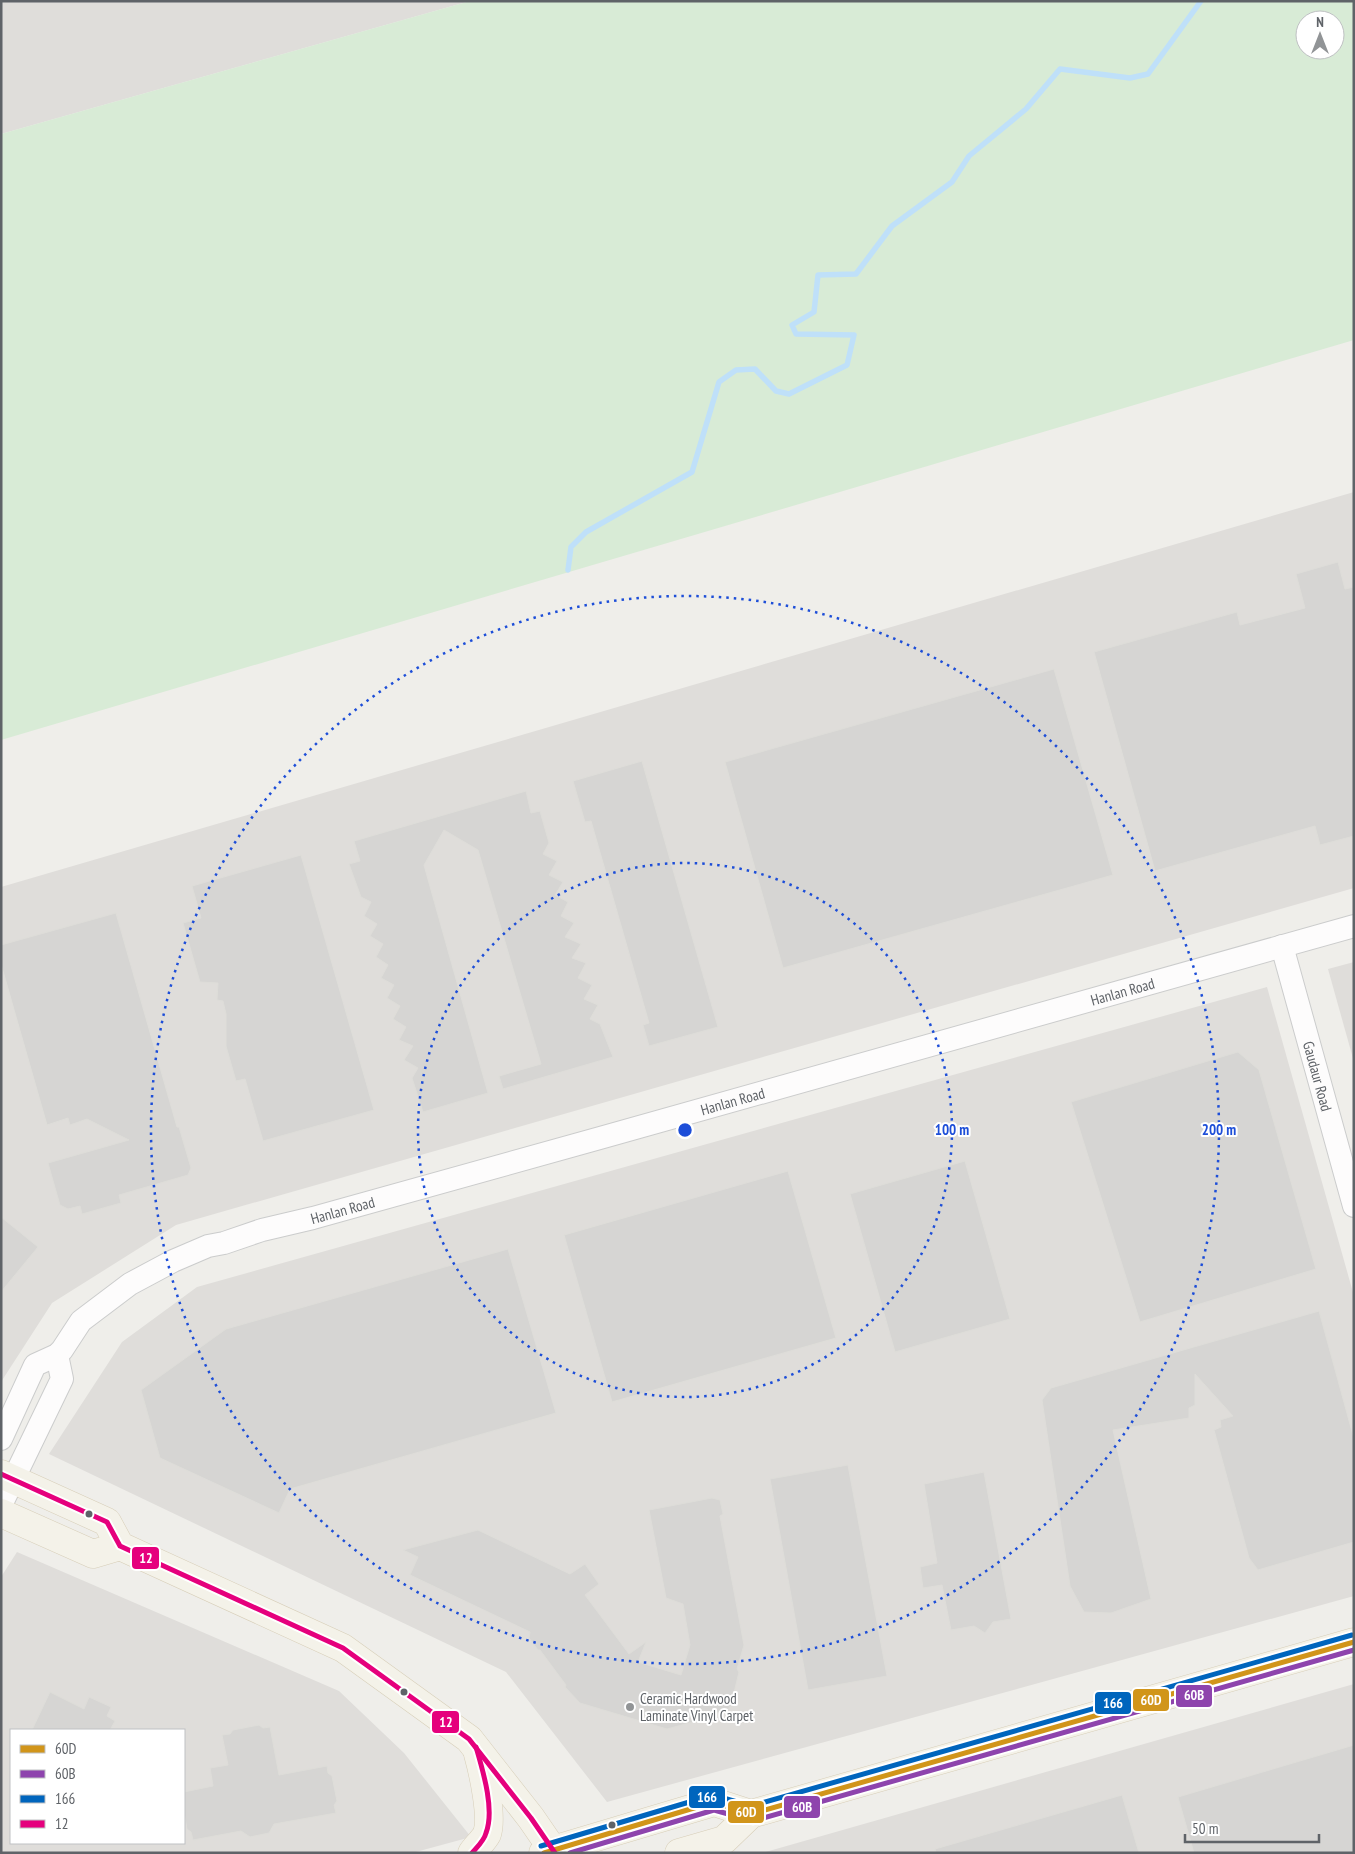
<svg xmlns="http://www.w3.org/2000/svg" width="1355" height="1854" font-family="'PT Sans Narrow',sans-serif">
<rect width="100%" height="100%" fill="#efeeea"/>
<g fill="#dfddda" fill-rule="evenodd">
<polygon points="1,1 470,1 1,134"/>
<polygon points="1354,492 1354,888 176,1225 52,1303 1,1382 1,887"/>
<polygon points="1354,962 1354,1062 1328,969"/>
<polygon points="1267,987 1354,1296 1354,1596 607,1802 506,1672 49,1454 122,1342 197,1287"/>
<path d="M 17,1552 L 339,1691 L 404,1753 L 471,1837 L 412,1853 L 1,1853 L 1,1577 ZM 11,1730 L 184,1730 L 184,1843 L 11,1843 Z"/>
<polygon points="1354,1684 1354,1853 762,1853"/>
</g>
<path fill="#d8ebd6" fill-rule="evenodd" d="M 470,1 L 1354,1 L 1354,340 L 1,740 L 1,134 ZM 1305,20 L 1335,20 L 1335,50 L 1305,50 Z"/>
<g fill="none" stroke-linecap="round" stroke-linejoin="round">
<polyline stroke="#bfe0f9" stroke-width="5.5" points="568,570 571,547 586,532 692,472 719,382 736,370 755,369 776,391 789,394 847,365 854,335 796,334 792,325 814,312 818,275 856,274 892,226 952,182 969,156 1026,109 1060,69 1130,78 1148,74 1201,1"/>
</g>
<g fill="#d6d5d3" stroke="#deddd9">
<polygon points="1338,562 1345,589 1354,587 1354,836 1320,845 1315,826 1155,871 1094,652 1237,612 1240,625 1305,608 1296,574"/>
<polygon points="1054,669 1113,875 783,968 725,762"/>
<polygon points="642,761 718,1027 649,1046 643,1025 649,1023 591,821 585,822 573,781"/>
<polygon points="526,791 531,813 540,811 549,843 543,854 557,861 549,875 563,882 555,895 568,902 561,916 574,923 565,937 581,944 572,958 586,963 578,978 592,985 584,999 598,1005 590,1019 600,1024 613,1057 503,1089 499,1076 541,1064 478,850 444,830 424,865 488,1093 423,1112 412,1078 418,1068 404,1060 413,1046 399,1040 406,1027 393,1019 400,1006 387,998 394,985 381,978 388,965 376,957 383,944 370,936 377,924 364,916 371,902 361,897 349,864 360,861 354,841"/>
<polygon points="301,855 374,1110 263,1141 245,1079 236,1081 226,1046 226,1014 223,1001 217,1000 218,983 200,982 183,923 201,918 192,886"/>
<polygon points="116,913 177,1127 179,1127 191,1168 188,1175 119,1195 121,1203 82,1214 80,1206 68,1209 60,1205 48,1163 129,1140 87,1119 70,1125 68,1118 47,1125 1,964 1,945"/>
<polygon points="1238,1052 1259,1070 1316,1269 1140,1322 1071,1102"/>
<polygon points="965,1161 1010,1319 895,1352 850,1194"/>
<polygon points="788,1171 836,1338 612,1402 564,1235"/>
<polygon points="1,1217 38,1247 1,1292"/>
<polygon points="508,1249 556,1413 290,1489 279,1513 160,1458 141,1390 226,1329"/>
<polygon points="1319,1311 1354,1439 1354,1542 1258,1570 1249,1558 1214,1430 1221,1427 1220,1420 1233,1416 1195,1374 1195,1405 1189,1408 1189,1418 1113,1430 1151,1599 1111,1613 1084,1612 1070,1586 1042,1400 1051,1388"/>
<polygon points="848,1465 887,1676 808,1690 770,1479"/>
<polygon points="984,1472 1011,1619 993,1622 985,1633 974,1626 951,1630 942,1585 923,1588 920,1567 937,1563 924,1484"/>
<polygon points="712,1498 720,1500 723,1514 720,1516 744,1645 737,1669 739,1672 731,1705 728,1709 708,1715 707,1718 667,1729 580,1703 565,1687 566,1685 540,1650 538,1650 529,1638 530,1632 410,1575 418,1557 403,1550 478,1530 570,1574 585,1564 599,1584 585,1595 629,1654 646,1642 638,1662 681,1675 690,1645 683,1604 666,1598 649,1510"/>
<polygon points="50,1692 84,1709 89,1697 111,1707 107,1716 115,1721 110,1730 32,1730"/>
<polygon points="259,1725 263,1728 270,1727 279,1775 327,1766 328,1773 332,1776 337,1801 334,1805 336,1813 274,1824 269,1833 250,1837 241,1831 193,1840 191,1832 187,1829 184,1812 184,1792 213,1786 210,1768 228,1765 222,1735 230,1734 233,1730"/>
<polygon points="1354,1745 1354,1853 1194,1853 1178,1797"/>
<polygon points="1122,1795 1139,1853 936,1853 935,1849"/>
</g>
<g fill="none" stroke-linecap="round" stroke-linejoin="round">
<defs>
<g id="minor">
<path id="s1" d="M 1282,946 L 1354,1206"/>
<path id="s2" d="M 1,1439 L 35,1365 L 57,1355 L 62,1350 L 81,1321 L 130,1284 L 173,1261 L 208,1246 L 224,1243 L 262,1230 L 313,1218 L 600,1138 L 1354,926"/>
<polyline points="1,1505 62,1379 57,1355"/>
</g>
<g id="major">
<polyline points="1,1474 107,1522 120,1546 343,1648 469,1739 531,1818 555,1853"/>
<polyline points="1,1513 93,1554 120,1546"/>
<path d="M 472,1853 C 476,1847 484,1840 487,1834 C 493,1817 483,1772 478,1754"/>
<polyline points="543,1853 714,1802 751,1814"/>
<polyline points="679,1853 724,1840 751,1814 1354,1642"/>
</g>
</defs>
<use href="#minor" stroke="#cbcccc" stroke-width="24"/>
<use href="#major" stroke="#d7ceb8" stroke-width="29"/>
<use href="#minor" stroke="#fdfcfc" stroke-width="22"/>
<use href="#major" stroke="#f4f2e9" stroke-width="28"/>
<defs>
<polyline id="bus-1" points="544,1853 714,1802 751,1814 1354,1642"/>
<polyline id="bus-2" points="570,1853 714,1810 753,1821 1354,1650"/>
<polyline id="bus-3" points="541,1846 713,1795 751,1806 1352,1635"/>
<g id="bus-4">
<polyline points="1,1474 107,1522 120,1546 343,1648 469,1739 531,1818 555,1853"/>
<path d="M 472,1853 C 477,1847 484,1841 486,1833 C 495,1810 483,1771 476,1747"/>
</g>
</defs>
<use href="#bus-1" stroke="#fff" stroke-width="9"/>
<use href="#bus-2" stroke="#fff" stroke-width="9"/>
<use href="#bus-3" stroke="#fff" stroke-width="9"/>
<use href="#bus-4" stroke="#fff" stroke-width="9"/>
<use href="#bus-1" stroke="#d1951a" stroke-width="5"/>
<use href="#bus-2" stroke="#8e44ad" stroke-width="5"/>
<use href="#bus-3" stroke="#0065bd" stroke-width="5"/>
<use href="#bus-4" stroke="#e5007d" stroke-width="5"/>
</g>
<g fill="none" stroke="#1d4ed8" stroke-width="2.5" stroke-dasharray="2.5 5">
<circle cx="685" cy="1130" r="267"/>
<circle cx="685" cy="1130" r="534"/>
</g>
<g fill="#5f6368" stroke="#fff" stroke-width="2">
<circle cx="89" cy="1514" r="4.5"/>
<circle cx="404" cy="1692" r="4.5"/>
<circle cx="612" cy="1825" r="4.5"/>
</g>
<circle fill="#919496" stroke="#fff" stroke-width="2" cx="630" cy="1707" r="5"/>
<g text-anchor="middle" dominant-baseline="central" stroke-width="4" stroke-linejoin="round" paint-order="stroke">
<g font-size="15" fill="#5f6368" stroke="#fff">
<text stroke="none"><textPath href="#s2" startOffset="1245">Hanlan Road</textPath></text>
<text stroke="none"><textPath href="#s1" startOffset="135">Gaudaur Road</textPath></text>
<text stroke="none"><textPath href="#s2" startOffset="840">Hanlan Road</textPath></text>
<text stroke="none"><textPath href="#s2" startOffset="435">Hanlan Road</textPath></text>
</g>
<g font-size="15" fill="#5f6368" stroke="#fff" text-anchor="start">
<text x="640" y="1698">Ceramic Hardwood<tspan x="640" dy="17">Laminate Vinyl Carpet</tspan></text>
</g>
</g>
<circle cx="685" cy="1130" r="8" fill="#1d4ed8" stroke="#fff" stroke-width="2.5"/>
<g font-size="15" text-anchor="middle" font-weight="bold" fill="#1d4ed8" stroke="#fff" stroke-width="4" stroke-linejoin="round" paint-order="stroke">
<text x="952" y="1135">100 m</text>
<text x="1219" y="1135">200 m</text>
</g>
<g stroke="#fff" stroke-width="2">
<rect x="131" y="1546" width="29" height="24" rx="5" fill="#e5007d"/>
<rect x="1175" y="1684" width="38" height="24" rx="5" fill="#8e44ad"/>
<rect x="1132" y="1688" width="38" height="24" rx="5" fill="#d1951a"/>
<rect x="1094" y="1691" width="38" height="24" rx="5" fill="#0065bd"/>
<rect x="431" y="1710" width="29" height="24" rx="5" fill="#e5007d"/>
<rect x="688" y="1785" width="38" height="24" rx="5" fill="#0065bd"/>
<rect x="783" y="1795" width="38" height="24" rx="5" fill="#8e44ad"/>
<rect x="727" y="1800" width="38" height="24" rx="5" fill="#d1951a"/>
</g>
<g font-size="14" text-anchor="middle" font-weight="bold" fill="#fff">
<text x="146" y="1563">12</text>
<text x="1194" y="1700">60B</text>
<text x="1151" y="1705">60D</text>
<text x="1113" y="1708">166</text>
<text x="446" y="1727">12</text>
<text x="707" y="1802">166</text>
<text x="802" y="1812">60B</text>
<text x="746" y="1817">60D</text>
</g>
<rect width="1355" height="1854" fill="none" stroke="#5f6368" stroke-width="5"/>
<rect x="10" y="1729" width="175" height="115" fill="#ffffff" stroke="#bfc1c3"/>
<rect x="20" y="1745" width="25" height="8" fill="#d1951a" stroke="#bfc1c3"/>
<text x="55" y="1754" font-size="15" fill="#5f6368">60D</text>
<rect x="20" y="1770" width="25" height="8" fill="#8e44ad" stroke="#bfc1c3"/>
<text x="55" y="1779" font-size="15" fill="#5f6368">60B</text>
<rect x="20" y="1795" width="25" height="8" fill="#0065bd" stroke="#bfc1c3"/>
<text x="55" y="1804" font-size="15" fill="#5f6368">166</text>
<rect x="20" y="1820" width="25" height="8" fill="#e5007d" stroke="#bfc1c3"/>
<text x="55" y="1829" font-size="15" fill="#5f6368">12</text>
<g transform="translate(1320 35)"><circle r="24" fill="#ffffff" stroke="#bfc1c3"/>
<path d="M0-4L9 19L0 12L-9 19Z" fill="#919496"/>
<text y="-8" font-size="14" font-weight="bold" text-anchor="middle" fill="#5f6368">N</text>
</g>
<path d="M1185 1834v8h134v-8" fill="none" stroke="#5f6368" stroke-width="2.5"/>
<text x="1192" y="1834" font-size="15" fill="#5f6368" stroke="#ffffff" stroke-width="4" paint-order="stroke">50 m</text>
</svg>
